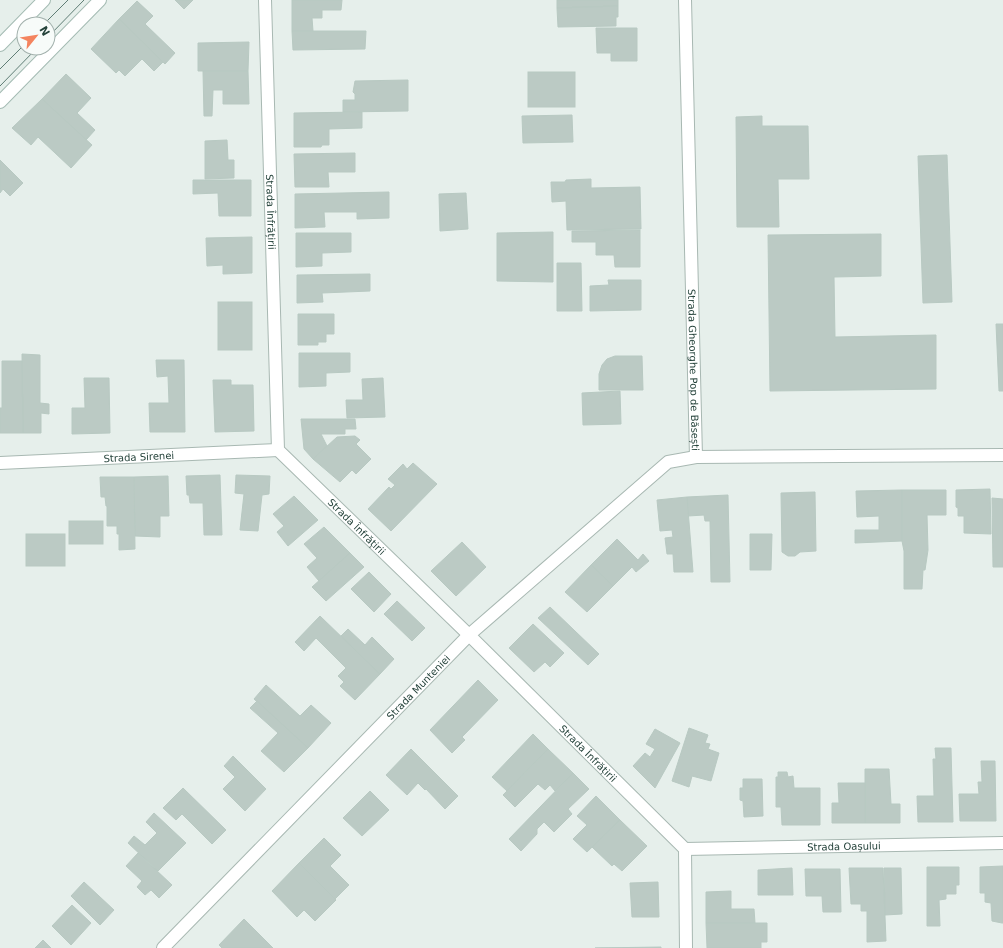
<svg xmlns="http://www.w3.org/2000/svg" width="1003" height="948" font-family="'DejaVu Sans',sans-serif">
<rect width="100%" height="100%" fill="#e6efeb"/>
<g fill="#bbcac4" stroke="#b8c9c2">
<polygon points="175,0 193,0 184,9"/>
<polygon points="292,0 342,0 341,10 322,10 322,18 312,18 313,31 292,31"/>
<polygon points="557,0 618,0 618,6 557,8"/>
<polygon points="137,1 153,16 145,24 175,53 165,64 119,19"/>
<polygon points="618,6 618,17 616,17 616,26 558,27 557,8"/>
<polygon points="119,19 163,62 154,71 142,59 125,76 119,70 116,73 91,49"/>
<polygon points="596,28 637,28 637,61 611,61 611,53 597,53"/>
<polygon points="292,31 366,31 365,49 293,50"/>
<polygon points="249,42 248,71 198,71 198,43"/>
<polygon points="203,71 248,71 249,104 223,104 223,90 213,90 212,116 204,116"/>
<rect x="528" y="72" width="47" height="35"/>
<polygon points="66,74 91,98 77,113 95,130 86,140 42,99"/>
<polygon points="408,80 408,111 343,112 343,100 355,100 355,94 353,92 355,81"/>
<polygon points="42,99 92,145 71,168 38,137 31,145 12,128"/>
<polygon points="362,112 362,128 329,129 329,145 322,145 321,147 294,147 294,113"/>
<polygon points="572,115 573,142 523,143 522,116"/>
<polygon points="762,116 762,126 808,126 809,179 778,179 779,227 737,227 736,117"/>
<polygon points="227,140 228,160 234,160 234,178 205,179 205,141"/>
<polygon points="355,153 355,172 328,172 329,187 295,187 294,154"/>
<polygon points="947,155 952,302 923,303 918,156"/>
<polygon points="0,160 23,183 10,196 3,189 0,193"/>
<polygon points="591,179 591,188 640,187 641,229 567,230 566,201 552,202 551,182 565,182 566,180"/>
<polygon points="193,180 251,180 251,216 219,216 218,193 193,194"/>
<polygon points="389,192 389,218 357,219 357,212 324,212 325,227 295,228 295,194"/>
<polygon points="466,193 468,229 440,231 439,194"/>
<polygon points="640,230 640,267 615,267 614,255 596,255 596,242 572,242 572,231"/>
<polygon points="553,232 553,282 497,281 497,233"/>
<polygon points="296,233 351,233 351,252 322,253 322,266 296,267"/>
<polygon points="881,234 881,276 834,277 835,337 936,335 936,389 770,391 768,235"/>
<polygon points="252,237 252,273 223,274 223,265 207,266 206,238"/>
<polygon points="557,263 581,263 582,311 557,311"/>
<polygon points="370,274 370,291 322,293 323,302 297,303 297,275"/>
<polygon points="608,280 641,280 641,310 590,311 590,286 609,285"/>
<rect x="218" y="302" width="34" height="48"/>
<polygon points="298,314 334,314 334,334 326,334 326,342 318,342 318,345 298,345"/>
<polygon points="996,324 1003,324 1003,391 999,391"/>
<polygon points="299,353 350,353 350,372 326,373 326,386 299,387"/>
<polygon points="22,354 40,355 40,403 49,404 49,414 41,413 41,433 23,433"/>
<polygon points="615,356 642,356 643,390 599,390 599,374 602,365 607,359"/>
<polygon points="156,360 184,360 185,432 150,432 149,403 169,403 168,376 157,377"/>
<polygon points="2,361 22,361 23,433 0,433 0,408 2,408"/>
<polygon points="84,378 109,378 110,433 72,434 72,408 85,408"/>
<polygon points="383,378 385,417 347,418 346,400 363,400 362,379"/>
<polygon points="213,380 231,380 231,385 253,385 254,431 215,432"/>
<polygon points="620,391 621,424 583,425 582,393"/>
<polygon points="301,419 355,419 356,429 345,429 345,434 321,434 327,446 313,459 304,449"/>
<polygon points="355,436 360,440 356,444 371,459 356,474 352,470 340,482 313,459 337,437"/>
<polygon points="413,463 437,484 391,531 368,509 389,487 391,489 395,485 388,479 403,464 407,469"/>
<polygon points="220,475 222,535 204,535 203,503 190,503 189,495 187,495 186,476"/>
<polygon points="236,475 270,476 269,494 262,495 258,531 240,530 244,494 235,493"/>
<polygon points="168,476 169,516 160,516 160,537 135,536 134,477"/>
<polygon points="100,477 134,477 135,549 119,550 119,534 117,534 117,526 107,526 107,506 106,506 105,497 101,497"/>
<polygon points="990,489 991,534 964,533 964,516 958,516 958,508 956,507 956,490"/>
<polygon points="902,490 902,541 855,543 855,530 879,530 879,516 857,517 856,491"/>
<polygon points="902,490 946,490 946,515 927,515 928,550 925,570 923,570 922,589 904,589 904,551 902,541"/>
<polygon points="815,492 816,551 800,552 795,556 788,556 782,552 781,493"/>
<polygon points="728,495 730,582 711,582 710,521 705,521 704,515 688,516 687,497"/>
<polygon points="294,496 318,520 288,546 277,532 284,526 273,514"/>
<polygon points="687,497 693,572 674,572 673,554 667,554 665,538 673,537 672,530 660,531 657,500"/>
<polygon points="992,498 1003,499 1003,567 993,567"/>
<rect x="69" y="521" width="34" height="23"/>
<polygon points="324,527 350,553 319,581 307,567 317,558 304,544"/>
<rect x="26" y="534" width="39" height="32"/>
<polygon points="750,534 772,534 771,570 750,570"/>
<polygon points="617,539 638,560 643,554 649,561 636,572 632,567 613,586 591,565"/>
<polygon points="462,542 486,567 456,596 431,571"/>
<polygon points="350,553 364,567 326,601 312,587"/>
<polygon points="591,565 613,586 587,612 565,592"/>
<polygon points="369,572 391,594 374,612 351,589"/>
<polygon points="397,601 425,628 412,641 384,614"/>
<polygon points="550,607 599,654 588,665 538,618"/>
<polygon points="320,616 380,674 355,700 340,686 344,682 338,676 346,668 316,638 304,651 295,642"/>
<polygon points="533,624 564,653 550,667 545,662 534,672 509,648"/>
<polygon points="348,629 365,645 372,637 394,659 380,674 341,636"/>
<polygon points="478,680 498,700 462,737 465,740 452,753 430,730"/>
<polygon points="266,685 300,716 311,705 331,723 308,748 254,699"/>
<polygon points="257,701 308,748 284,772 261,751 278,733 250,708"/>
<polygon points="689,728 708,735 705,743 710,744 708,749 719,753 711,781 692,776 689,787 672,781"/>
<polygon points="655,729 680,743 655,788 633,766 645,753 650,757 655,749 646,744"/>
<polygon points="533,734 548,749 507,791 492,777"/>
<polygon points="935,748 951,748 953,822 918,822 917,796 934,796 933,759 936,759"/>
<polygon points="411,749 458,796 445,809 426,789 425,790 418,783 407,795 386,775"/>
<polygon points="548,749 573,773 555,791 550,785 545,790 538,784 515,807 503,795"/>
<polygon points="233,756 266,789 245,811 223,789 235,777 224,766"/>
<polygon points="981,761 995,761 996,821 960,821 959,794 979,794 978,782 982,782"/>
<polygon points="865,769 889,769 891,804 900,804 900,823 865,823"/>
<polygon points="778,772 787,772 788,777 793,776 794,788 820,788 820,825 782,825 781,807 776,807 776,777 778,777"/>
<polygon points="573,773 589,789 568,809 572,814 554,832 544,822 537,829 537,834 521,851 509,839"/>
<polygon points="743,779 762,779 763,816 744,817 743,801 740,800 740,788 743,788"/>
<polygon points="838,783 865,783 865,823 832,823 832,803 839,803"/>
<polygon points="183,788 226,830 212,844 182,814 176,820 163,808"/>
<polygon points="370,791 389,810 362,836 343,818"/>
<polygon points="596,796 620,820 587,852 573,839 587,825 577,816"/>
<polygon points="154,813 186,843 158,871 128,843 134,836 145,845 157,833 146,822"/>
<polygon points="620,820 647,846 622,871 614,864 612,866 592,847"/>
<polygon points="324,838 341,855 330,866 349,885 335,899 299,863"/>
<polygon points="138,853 172,885 159,898 151,890 145,895 137,887 142,881 126,866"/>
<polygon points="299,863 336,900 315,921 304,910 297,917 272,891"/>
<polygon points="1003,866 1003,923 1002,923 992,921 991,903 985,902 985,893 980,893 980,867"/>
<polygon points="927,867 959,867 959,885 956,885 956,894 946,894 946,899 939,900 940,926 927,926"/>
<polygon points="792,868 793,895 758,895 758,870"/>
<polygon points="849,868 883,868 886,941 867,942 867,911 861,911 861,904 851,904"/>
<polygon points="884,868 901,868 902,914 885,915"/>
<polygon points="805,869 840,869 841,912 823,912 822,896 806,896"/>
<polygon points="84,882 114,910 100,925 71,896"/>
<polygon points="658,882 659,917 632,917 630,883"/>
<polygon points="731,891 731,909 754,909 755,923 706,923 706,892"/>
<polygon points="72,905 91,923 71,945 52,926"/>
<polygon points="244,919 273,948 222,948 219,945"/>
<polygon points="706,923 767,923 767,942 761,942 761,948 707,948"/>
<polygon points="43,940 51,948 35,948"/>
<polygon points="661,947 661,948 595,948"/>
</g>
<g fill="none" stroke-linecap="round" stroke-linejoin="round">
<defs>
<g id="street">
<path id="s1" d="M 265,0 L 278,450 L 469,635 L 685,849 L 686,948"/>
<path id="s2" d="M 685,0 L 696,457 L 1003,455"/>
<path id="s3" d="M 0,463 L 278,450"/>
<path id="s4" d="M 685,849 L 1003,843"/>
<path id="s5" d="M 163,948 L 469,635 L 668,462 L 696,457"/>
</g>
<g id="secondary">
<polyline points="0,45 44,0"/>
<polyline points="0,102 100,0"/>
</g>
</defs>
<use href="#street" stroke="#a8b8b2" stroke-width="14"/>
<use href="#secondary" stroke="#a4bbb3" stroke-width="14"/>
<use href="#street" stroke="#fff" stroke-width="12"/>
<use href="#secondary" stroke="#fff" stroke-width="12"/>
<g stroke="#5f7d75" stroke-width="1">
<polyline points="44,24 68,0"/>
<polyline points="48,37 84,0"/>
<polyline points="0,69 24,45"/>
<polyline points="0,86 37,48"/>
</g>
</g>
<g text-anchor="middle" dominant-baseline="central" stroke-width="3.5" stroke-linejoin="round" paint-order="stroke">
<g font-size="10" fill="#24423a" stroke="#f7fbf9">
<text stroke="none"><textPath href="#s1" startOffset="212">Strada Înfrățirii</textPath></text>
<text stroke="none"><textPath href="#s2" startOffset="370">Strada Gheorghe Pop de Băsești</textPath></text>
<text stroke="none"><textPath href="#s3" startOffset="139">Strada Sirenei</textPath></text>
<text stroke="none"><textPath href="#s1" startOffset="560">Strada Înfrățirii</textPath></text>
<text stroke="none"><textPath href="#s5" startOffset="365">Strada Munteniei</textPath></text>
<text stroke="none"><textPath href="#s1" startOffset="884">Strada Înfrățirii</textPath></text>
<text stroke="none"><textPath href="#s4" startOffset="159">Strada Oașului</textPath></text>
</g>
</g>
<g transform="translate(36 36) rotate(60)"><circle r="19" fill="#f7fbf9" stroke="#a3b1ad"/>
<path d="M0-3L7 15L0 10L-7 15Z" fill="#f4845f"/>
<text y="-6" font-size="11" font-weight="bold" text-anchor="middle" fill="#24423a">N</text>
</g>
</svg>
